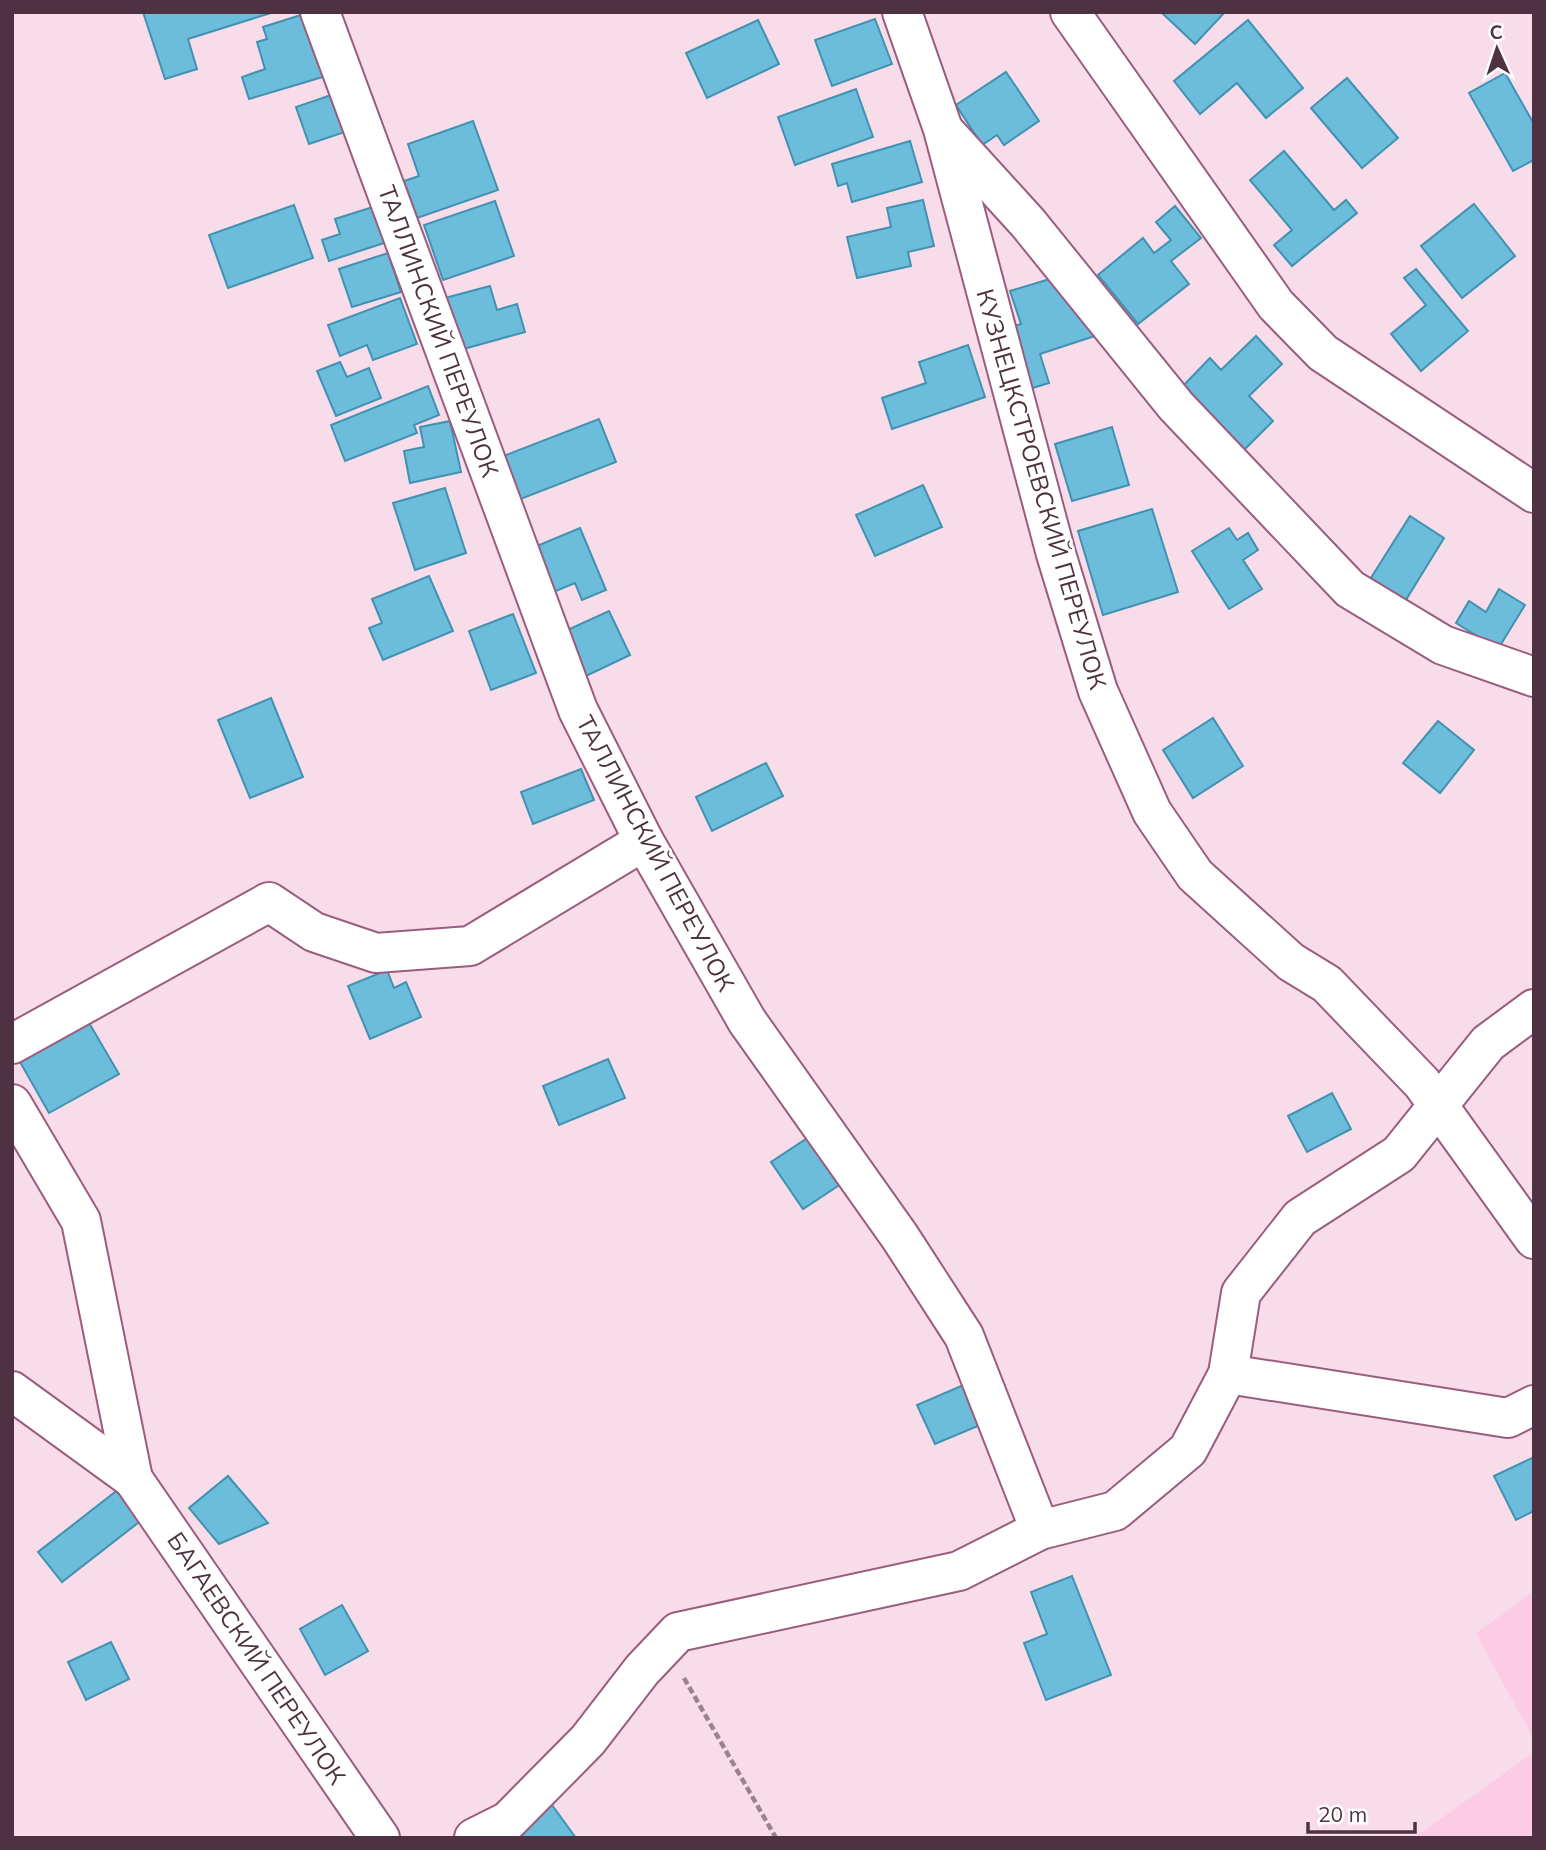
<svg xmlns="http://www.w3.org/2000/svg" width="1546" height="1850" font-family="Mulish,sans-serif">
<rect width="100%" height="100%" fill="#f8dcea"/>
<g fill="#fbcce4">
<polygon points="1534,1591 1534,1740 1476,1633"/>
<polygon points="1534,1752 1534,1838 1414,1838"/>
</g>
<g fill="#6cbcdc" stroke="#4192b1" stroke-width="2">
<polygon points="143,12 274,12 188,39 197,69 165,79"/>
<polygon points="1161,12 1225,12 1195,44"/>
<polygon points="307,13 326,76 249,99 242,77 265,69 257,42 267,39 263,27"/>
<polygon points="875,19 892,64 832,86 815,40"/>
<polygon points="758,20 779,64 707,98 686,53"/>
<polygon points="1248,20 1303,88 1266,118 1237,83 1200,114 1174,81"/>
<polygon points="1006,72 1039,121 1004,145 997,135 982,145 956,105"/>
<polygon points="1505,73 1534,124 1534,160 1513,171 1469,93"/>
<polygon points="1347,78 1398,138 1362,168 1311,108"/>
<polygon points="856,89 873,137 795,165 778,117"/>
<polygon points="331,95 345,132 309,144 296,107"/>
<polygon points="473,121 498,190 417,218 404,181 419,176 408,144"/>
<polygon points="910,141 922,182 852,202 847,183 838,186 832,164"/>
<polygon points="1284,151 1334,210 1346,200 1357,213 1292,266 1274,245 1292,230 1250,180"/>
<polygon points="923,200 934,246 908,252 911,266 857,278 847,237 891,227 887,208"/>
<polygon points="495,201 514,256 443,280 424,225"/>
<polygon points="1474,204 1515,256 1462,298 1421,246"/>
<polygon points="294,205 313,258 228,288 209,235"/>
<polygon points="376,206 387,242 329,261 322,240 340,234 335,219"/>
<polygon points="1175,206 1201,238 1171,261 1189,284 1138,324 1098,275 1143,238 1154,253 1171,240 1156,222"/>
<polygon points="388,253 401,292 352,307 339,269"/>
<polygon points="1416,269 1468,331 1421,371 1391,334 1426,305 1404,278"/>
<polygon points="1053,278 1095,336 1040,354 1049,383 1026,390 1007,328 1021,324 1010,291"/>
<polygon points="490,286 497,310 517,304 525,332 460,350 445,298"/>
<polygon points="400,298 417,344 373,360 367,345 340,356 328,325"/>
<polygon points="1256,336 1282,364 1249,396 1273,421 1240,454 1178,391 1210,358 1221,370"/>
<polygon points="968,345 985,397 892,429 882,398 926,383 919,362"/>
<polygon points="340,362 347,377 369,368 381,398 336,416 317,371"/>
<polygon points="428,386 439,415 414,425 417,433 345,461 331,425"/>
<polygon points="599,419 616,462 518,500 501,457"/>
<polygon points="450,421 461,472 410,483 404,451 424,447 420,427"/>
<polygon points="1112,427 1129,485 1072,501 1055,444"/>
<polygon points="923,485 942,527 875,556 856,515"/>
<polygon points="445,488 466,553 415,570 393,503"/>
<polygon points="1152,509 1178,592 1103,615 1078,531"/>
<polygon points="1410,516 1444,538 1404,603 1369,581"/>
<polygon points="580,528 606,590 582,600 575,583 551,593 532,548"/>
<polygon points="1229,528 1237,540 1248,533 1258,550 1243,560 1262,589 1229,609 1192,551"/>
<polygon points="429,576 453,631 383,660 369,628 382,623 372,599"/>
<polygon points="1499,589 1525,605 1498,649 1456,623 1469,601 1486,612"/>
<polygon points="609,611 630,655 584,677 563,632"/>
<polygon points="513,614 536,673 491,690 469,631"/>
<polygon points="271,698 303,777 250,798 218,720"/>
<polygon points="1213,718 1243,766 1193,798 1163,750"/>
<polygon points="1438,721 1474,750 1440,793 1403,763"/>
<polygon points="766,763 783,796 712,831 696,797"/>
<polygon points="581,769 594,800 533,824 521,792"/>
<polygon points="387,970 394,988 406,982 421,1017 370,1039 348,986"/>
<polygon points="85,1016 119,1074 49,1113 16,1055"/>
<polygon points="608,1059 625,1098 559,1125 543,1086"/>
<polygon points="1332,1093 1351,1129 1307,1152 1288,1116"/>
<polygon points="815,1133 847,1180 803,1209 771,1162"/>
<polygon points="968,1383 985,1423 935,1444 917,1405"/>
<polygon points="1534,1457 1534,1511 1516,1520 1494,1476"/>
<polygon points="228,1476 268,1523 219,1544 189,1508"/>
<polygon points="119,1489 143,1519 62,1582 38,1552"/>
<polygon points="1072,1576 1111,1675 1046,1700 1024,1643 1047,1634 1031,1592"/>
<polygon points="342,1605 368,1651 325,1675 300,1629"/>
<polygon points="111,1642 129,1679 86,1700 68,1662"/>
<polygon points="552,1805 576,1838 507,1838"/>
</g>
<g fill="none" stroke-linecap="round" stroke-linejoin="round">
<defs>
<g id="minor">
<polyline points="320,12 578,710 644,841 747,1021 900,1237 964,1336 1040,1530"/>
<polyline points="902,12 943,129 1056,554 1098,691 1152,812 1195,875 1291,962 1327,984 1422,1083 1534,1239"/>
<polyline points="1070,12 1276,305 1323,353 1534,493"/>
<polyline points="947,134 1028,223 1176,406 1350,589 1443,645 1534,677"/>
<polyline points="12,1044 269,902 314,932 376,953 470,946 644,841"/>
<polyline points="12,1104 81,1221 133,1479"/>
<polyline points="1228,1374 1508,1418 1534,1405"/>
<polyline points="12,1391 133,1479 380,1838"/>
<polyline points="474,1838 508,1821 588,1740 642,1670 678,1632 959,1571 1040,1530 1115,1511 1188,1450 1228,1374 1241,1293 1300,1218 1399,1154 1488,1043 1534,1009"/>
</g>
</defs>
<use href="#minor" stroke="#9a5d7e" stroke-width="42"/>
<g stroke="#9d818f" stroke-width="4.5" stroke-dasharray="7 3.5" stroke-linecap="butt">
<polyline points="684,1678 776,1838"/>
<polyline points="1533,1838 1534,1837"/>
</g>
<use href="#minor" stroke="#fff" stroke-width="38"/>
</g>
<g text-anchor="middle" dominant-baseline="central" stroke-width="5" stroke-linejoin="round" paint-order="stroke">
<g font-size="24" fill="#4e3241" stroke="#fff">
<text transform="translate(439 331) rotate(70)">ТАЛЛИНСКИЙ ПЕРЕУЛОК</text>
<text transform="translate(1042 489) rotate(74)">КУЗНЕЦКСТРОЕВСКИЙ ПЕРЕУЛОК</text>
<text transform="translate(656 853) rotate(62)">ТАЛЛИНСКИЙ ПЕРЕУЛОК</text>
<text transform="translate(257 1658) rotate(56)">БАГАЕВСКИЙ ПЕРЕУЛОК</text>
</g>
</g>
<rect width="1546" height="1850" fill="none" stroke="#4e3241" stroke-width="28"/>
<g transform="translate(1497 49) rotate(357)" stroke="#ffffff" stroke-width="5" paint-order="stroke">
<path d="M0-5L12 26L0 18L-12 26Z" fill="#4e3241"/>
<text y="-10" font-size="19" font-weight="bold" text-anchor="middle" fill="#4e3241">С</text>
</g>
<path d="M1308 1822v10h107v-10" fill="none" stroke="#4e3241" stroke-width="3.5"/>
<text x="1318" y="1822" font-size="21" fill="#4e3241" stroke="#ffffff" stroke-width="5" paint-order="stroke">20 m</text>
</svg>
